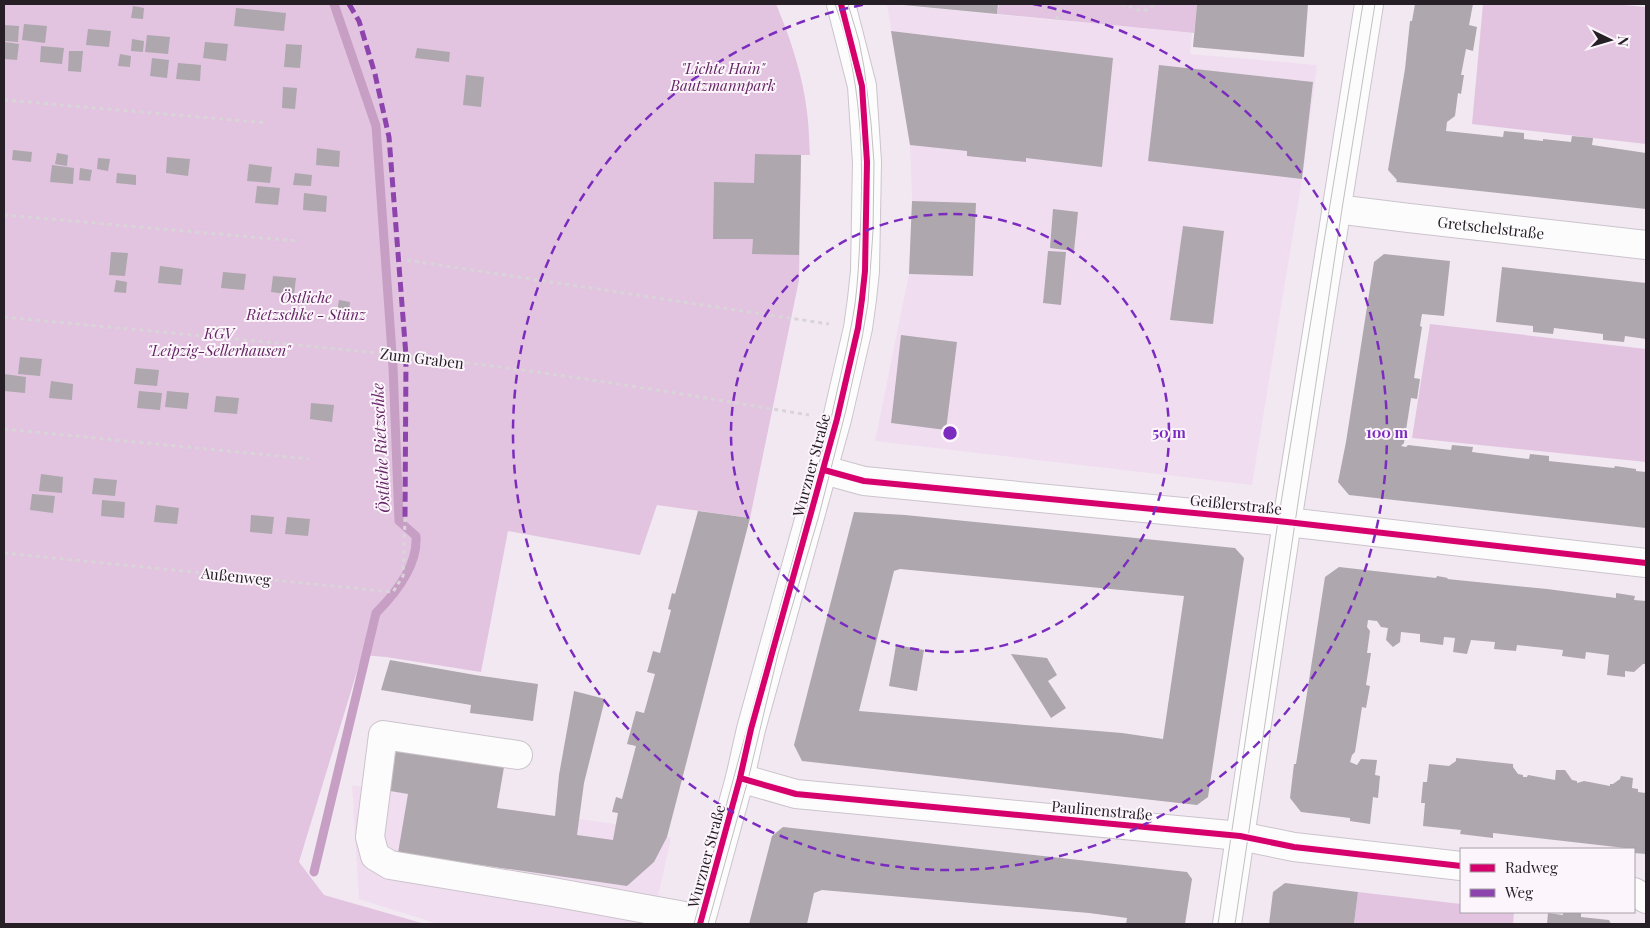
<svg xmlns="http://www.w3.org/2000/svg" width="1650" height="928" font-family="'Playfair Display',serif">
<rect width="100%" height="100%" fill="#f2e8f2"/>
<g fill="#f0def0">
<polygon points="887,4 1192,33 1190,54 1317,65 1302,179 1252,485 875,441 909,274 912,201 910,145"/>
<polygon points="352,785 497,808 616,824 671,838 652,924 438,924 359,899"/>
</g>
<g fill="#e2c4e0">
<path d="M 4,4 L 776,4 C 790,37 803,76 807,112 C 809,126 809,141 810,155 L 801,155 L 799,280 L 750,518 L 657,505 L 640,555 L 508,531 L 481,672 L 386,657 L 362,655 L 299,862 L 324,895 L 425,924 L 4,924 Z"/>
<polygon points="999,4 1197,4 1194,33 997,14"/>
<polygon points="1483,4 1612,4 1646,7 1646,144 1472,124"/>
<polygon points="1430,324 1646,349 1646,462 1412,438"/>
<polygon points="1358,892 1461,904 1461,912 1514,912 1513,924 1354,924"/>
</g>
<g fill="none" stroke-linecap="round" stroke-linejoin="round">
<path stroke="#c79fc5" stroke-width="9" d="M 314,872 L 376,613 C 395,594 418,565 416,536 L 399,521 L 393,367 L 376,126 L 334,4"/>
</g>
<g fill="#aea7ae" fill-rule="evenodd">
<polygon points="903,4 998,4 997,14 903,5"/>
<polygon points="1197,4 1308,4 1304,57 1193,47"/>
<polygon points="1415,4 1473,4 1469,25 1477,27 1473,51 1466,49 1461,75 1464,75 1461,94 1458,93 1455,116 1447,122 1446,131 1503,137 1504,131 1524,133 1524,139 1543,141 1543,139 1571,142 1572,136 1593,138 1592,145 1646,153 1646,209 1396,182 1397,180 1388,170 1405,69 1410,21 1412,21"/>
<polygon points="133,6 144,8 143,19 131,18"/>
<polygon points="236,8 286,13 284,31 234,26"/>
<polygon points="24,24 47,26 45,43 22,40"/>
<polygon points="4,25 19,26 18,42 4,41"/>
<polygon points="88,29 111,31 109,47 86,45"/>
<polygon points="891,31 1113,58 1102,167 1026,158 1026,162 967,156 967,151 910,145"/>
<polygon points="147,35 170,37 168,54 145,52"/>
<polygon points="132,39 144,41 143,52 131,51"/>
<polygon points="4,42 19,44 17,60 4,59"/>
<polygon points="205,42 228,44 226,61 203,58"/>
<polygon points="286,44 302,45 300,68 284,67"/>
<polygon points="41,46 64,48 62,64 40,62"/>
<polygon points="417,48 450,52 449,62 415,58"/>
<polygon points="69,51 83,51 81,72 68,71"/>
<polygon points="120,54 131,56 130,67 118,66"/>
<polygon points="152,58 169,60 167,78 150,76"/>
<polygon points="178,63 201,65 200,81 176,79"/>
<polygon points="1159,65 1313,82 1302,179 1148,161"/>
<polygon points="466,75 484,77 481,107 463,105"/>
<polygon points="283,87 297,88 295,109 282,108"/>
<polygon points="317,148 340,151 339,167 316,165"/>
<polygon points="13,150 32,152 31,162 12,160"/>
<polygon points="57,153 68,155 67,166 55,164"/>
<polygon points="755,154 801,155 799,255 752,254 753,239 713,239 714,182 754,183"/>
<polygon points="167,157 190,159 188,176 166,173"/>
<polygon points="98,158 110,159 108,171 97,169"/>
<polygon points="249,164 272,167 270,183 247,181"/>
<polygon points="52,165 74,168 73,184 50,182"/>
<polygon points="80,168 92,170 90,181 79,180"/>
<polygon points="117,173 136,175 136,185 116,183"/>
<polygon points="295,173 312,175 311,186 293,185"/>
<polygon points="257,186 280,188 278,205 255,203"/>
<polygon points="304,193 327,196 326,212 303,210"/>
<polygon points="912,201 976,203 973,276 909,274"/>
<polygon points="1053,209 1078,212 1074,251 1050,248"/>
<polygon points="1183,226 1224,231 1213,324 1170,320"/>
<polygon points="1048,251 1066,252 1061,305 1043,303"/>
<polygon points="111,252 128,253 125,276 109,275"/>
<polygon points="1384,254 1450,261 1444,316 1422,314 1420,326 1422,327 1414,378 1420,379 1417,399 1411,398 1404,443 1401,446 1406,447 1408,445 1451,450 1452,445 1473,447 1472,452 1529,459 1530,454 1549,456 1549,461 1614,468 1615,466 1636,469 1636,471 1646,472 1646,528 1349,495 1338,482 1346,442 1374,262"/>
<polygon points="160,266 183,269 181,285 158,283"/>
<polygon points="1502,267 1646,283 1646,339 1625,336 1624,342 1603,340 1603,334 1554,328 1553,334 1533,332 1533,326 1496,322"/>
<polygon points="223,272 246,274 244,290 221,288"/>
<polygon points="273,276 296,278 294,295 271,292"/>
<polygon points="116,280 127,282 126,293 114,292"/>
<polygon points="339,300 350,302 349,313 337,312"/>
<polygon points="901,335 957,342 946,430 891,423"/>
<polygon points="20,357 42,359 40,376 18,374"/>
<polygon points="136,368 159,370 157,386 134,384"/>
<polygon points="4,374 26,377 25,393 4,391"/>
<polygon points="51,381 73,384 72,400 49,398"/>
<polygon points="139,391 162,393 160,410 137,408"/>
<polygon points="167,391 189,393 187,409 165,407"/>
<polygon points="216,396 239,398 237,414 214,412"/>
<polygon points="311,403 334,405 332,422 310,419"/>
<polygon points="41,474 63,477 62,493 39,491"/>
<polygon points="94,478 117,480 115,496 92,494"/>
<polygon points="32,494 55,496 53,513 30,510"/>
<polygon points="102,500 125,502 124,518 101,516"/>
<polygon points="156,505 179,508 177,524 154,522"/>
<polygon points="698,511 750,518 667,837 654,862 627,886 398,853 408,794 390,791 396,750 504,767 497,808 555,816 559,775 574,691 605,699 584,783 577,835 613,840 618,813 612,812 616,797 622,799 636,746 627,744 636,711 644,713 655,674 647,672 653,651 660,653 671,610 668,609 672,593 675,594"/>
<path d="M 854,512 L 905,515 L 1235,548 L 1244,558 L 1208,797 L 1197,805 L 802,761 L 794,745 ZM 900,569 L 1184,596 L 1163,739 L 1122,733 L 859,711 L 894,571 Z"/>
<polygon points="251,515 274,517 272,534 250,532"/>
<polygon points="287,517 310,519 308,536 285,534"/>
<polygon points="1339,567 1436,578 1437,576 1448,578 1447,579 1547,589 1616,598 1616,593 1635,596 1634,600 1646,601 1646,664 1643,664 1634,672 1625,671 1625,677 1607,675 1609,655 1586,652 1585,659 1562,656 1563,650 1517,645 1516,651 1494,649 1495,642 1471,640 1467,654 1453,652 1455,638 1444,637 1443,645 1420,642 1420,634 1401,632 1400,642 1393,647 1386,640 1388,628 1381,627 1377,621 1368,620 1367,627 1370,631 1367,653 1371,653 1366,685 1370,686 1366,708 1362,707 1355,752 1352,755 1350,762 1357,765 1361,759 1377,760 1375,775 1380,776 1378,798 1373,797 1370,824 1350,821 1350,818 1301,812 1290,798 1294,764 1296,764 1325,577"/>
<polygon points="896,645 924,650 917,691 889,686"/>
<polygon points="1011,654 1047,658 1057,675 1048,681 1066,708 1051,718"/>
<polygon points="390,660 475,675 538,684 533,721 470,713 471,705 381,690"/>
<polygon points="1456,758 1513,764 1513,767 1518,774 1523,775 1523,777 1527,777 1528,775 1555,780 1556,770 1565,770 1572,780 1577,781 1577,783 1584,781 1610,786 1610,784 1613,784 1620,779 1621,776 1633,778 1632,788 1638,789 1638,792 1646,793 1646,854 1634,853 1634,849 1625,849 1625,848 1493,833 1493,838 1460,834 1461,830 1423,826 1425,803 1421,803 1423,782 1427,782 1429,764 1449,766 1456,761"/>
<polygon points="783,827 1187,872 1192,879 1185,924 1126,924 1127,918 1089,913 822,890 814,893 807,924 749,924 772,836"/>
<polygon points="1285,883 1358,892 1354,924 1269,924 1273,892"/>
<polygon points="1563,912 1581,912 1581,917 1609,920 1611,924 1547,924 1548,913 1563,915"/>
</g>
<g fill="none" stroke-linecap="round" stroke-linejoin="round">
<defs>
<g id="minor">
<path id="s1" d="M 1336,209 L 1409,218 L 1646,245"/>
<polyline points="824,470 864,481 1287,522 1646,563"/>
<polyline points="518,755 383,735 370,837 375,856 390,865 553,892 701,919"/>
<polyline points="740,778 796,794 1240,836 1294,847 1461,866"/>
<polyline points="1634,892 1646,899"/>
</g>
<g id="major">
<polyline points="700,924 740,778 751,729 837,419 858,328 862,299 865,271 867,162 862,86 841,4"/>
<polyline points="1227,924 1287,522 1369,4"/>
</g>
</defs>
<use href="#minor" stroke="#cbc4cb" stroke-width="30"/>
<use href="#major" stroke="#cbc4cb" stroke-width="30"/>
<g stroke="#d8d4d8" stroke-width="3" stroke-dasharray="4 4" stroke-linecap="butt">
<polyline points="1121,4 1142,11 1150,9 1154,4"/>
<polyline points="1057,20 1059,4"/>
<polyline points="4,100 268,123"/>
<polyline points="4,215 297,241"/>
<polyline points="399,259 829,324"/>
<path d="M 4,317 C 138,330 272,342 406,356 C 541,370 675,393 809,415"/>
<polyline points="4,429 309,459"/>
<polyline points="4,553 393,592 403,576 405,519"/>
</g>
<use href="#minor" stroke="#fdfcfd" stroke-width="28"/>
<use href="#major" stroke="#fdfcfd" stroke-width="28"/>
<g stroke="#c2c0c2" stroke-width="1">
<path d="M 694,924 L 831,419 C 839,380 849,343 855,304 C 858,281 859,258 860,236 C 864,157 862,78 835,4"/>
<polyline points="708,924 748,780 778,654 818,519 846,410 862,338 868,303 873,231 874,163 871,123 864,67 859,41 848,4"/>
<polyline points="1218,924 1278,521 1363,4"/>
<polyline points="1235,924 1342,209 1375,4"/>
</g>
<polyline stroke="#8e44ad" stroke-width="5" stroke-dasharray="10 5" stroke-linecap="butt" points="349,4 359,21 375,74 389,137 406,356 405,519"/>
<defs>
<g id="cycleway">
<polyline points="824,470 864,481 1287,522 1646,563"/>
<polyline points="740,778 796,794 1240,836 1294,847 1461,866"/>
<polyline points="700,924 740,778 751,729 837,419 858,328 862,299 865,271 867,162 862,86 841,4"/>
</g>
</defs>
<use href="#cycleway" stroke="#fdf5fc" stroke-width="9"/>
<use href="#cycleway" stroke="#d6006c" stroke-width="6"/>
</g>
<g fill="none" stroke="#7b2cbf" stroke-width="2.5" stroke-dasharray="9 6">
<circle cx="950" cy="433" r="219"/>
<path d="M1033 4A437 437 0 1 1 867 4"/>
</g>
<g text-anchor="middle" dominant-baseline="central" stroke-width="4" stroke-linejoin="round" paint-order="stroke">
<g font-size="15" font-style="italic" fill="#642564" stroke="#fdf5fc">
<text x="723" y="68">"Lichte Hain"<tspan x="723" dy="17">Bautzmannpark</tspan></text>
<text x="306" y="297">Östliche<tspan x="306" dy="17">Rietzschke - Stünz</tspan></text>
<text x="219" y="333">KGV<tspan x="219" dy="17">"Leipzig-Sellerhausen"</tspan></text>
</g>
<g font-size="15" fill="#262026" stroke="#fdf5fc">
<text stroke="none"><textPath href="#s1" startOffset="156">Gretschelstraße</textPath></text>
<text transform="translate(422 358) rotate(7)">Zum Graben</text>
<text transform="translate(811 465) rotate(-75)">Wurzner Straße</text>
<text transform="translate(1236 504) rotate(6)">Geißlerstraße</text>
<text transform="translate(236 576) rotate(6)">Außenweg</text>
<text transform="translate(1102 810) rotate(5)">Paulinenstraße</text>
<text transform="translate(706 856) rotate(-75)">Wurzner Straße</text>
</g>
<g font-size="16" font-style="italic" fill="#662766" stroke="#fdf5fc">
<text transform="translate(380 448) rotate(-93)">Östliche Rietzschke</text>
</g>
</g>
<circle cx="950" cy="433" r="8" fill="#7b2cbf" stroke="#fdf5fc" stroke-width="2.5"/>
<g font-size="15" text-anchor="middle" font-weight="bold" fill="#7b2cbf" stroke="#fdf5fc" stroke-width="4" stroke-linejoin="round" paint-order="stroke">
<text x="1169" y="438">50 m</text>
<text x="1387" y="438">100 m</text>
</g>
<rect width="1650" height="928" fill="none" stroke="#262026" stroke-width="10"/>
<rect x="1460" y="848" width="175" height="65" fill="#fdf5fc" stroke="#a7a0a6"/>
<rect x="1470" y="864" width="25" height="8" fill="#d6006c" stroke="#a7a0a6"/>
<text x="1505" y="873" font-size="15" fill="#262026">Radweg</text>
<rect x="1470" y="889" width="25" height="8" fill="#8e44ad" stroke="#a7a0a6"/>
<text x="1505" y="898" font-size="15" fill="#262026">Weg</text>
<g transform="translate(1610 40) rotate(95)" stroke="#fdf5fc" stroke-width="4" paint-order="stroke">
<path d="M0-4L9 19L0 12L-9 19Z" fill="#262026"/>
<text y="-8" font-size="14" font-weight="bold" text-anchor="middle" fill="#262026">N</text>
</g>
</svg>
